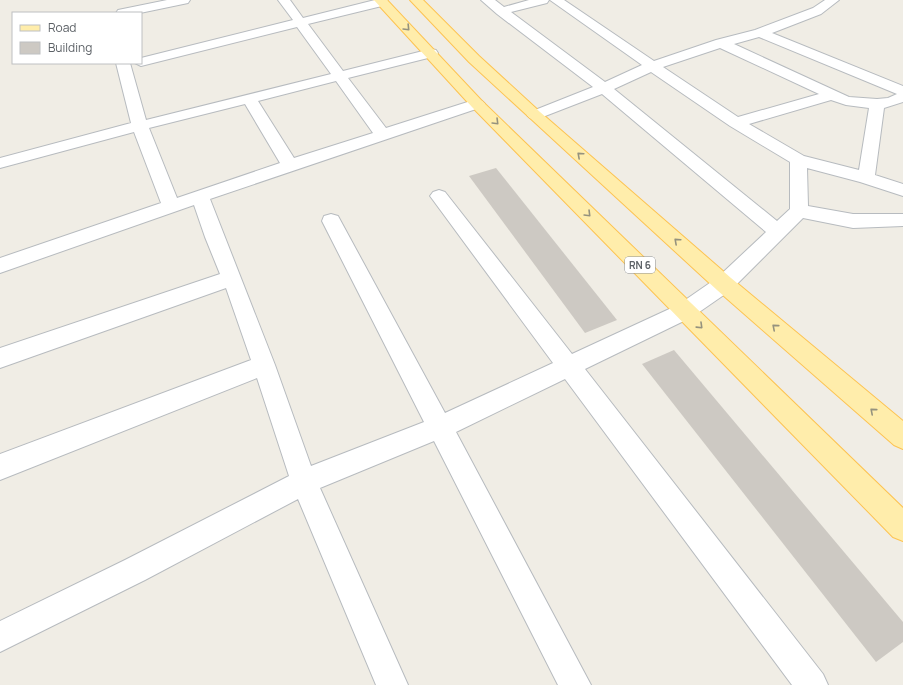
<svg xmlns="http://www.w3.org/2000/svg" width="903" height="685" font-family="Manrope,sans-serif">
<rect width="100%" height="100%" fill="#f0ede5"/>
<g fill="#cdc9c3">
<polygon points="496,168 617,320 585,333 469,176"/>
<polygon points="674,350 903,622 903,642 876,662 642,364"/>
</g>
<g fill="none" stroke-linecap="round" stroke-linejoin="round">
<defs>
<g id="minor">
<polygon points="167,0 190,0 188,3 140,13 116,13 118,10"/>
<path d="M 278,0 L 290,0 L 303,18 L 375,0 L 387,0 L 388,2 L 386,5 L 308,24 L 343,71 L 431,49 L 436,50 L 438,53 L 436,56 L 348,78 L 386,128 L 477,99 L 482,101 L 485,104 L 482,107 L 210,199 L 275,365 L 311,466 L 424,422 L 322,221 L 324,216 L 331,214 L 338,216 L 445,413 L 553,363 L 433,200 L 430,196 L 433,192 L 439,190 L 445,192 L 572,354 L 678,305 L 717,278 L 766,232 L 602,94 L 540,118 L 535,120 L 530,118 L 527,115 L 530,112 L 593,87 L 497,14 L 481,0 L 495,0 L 504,7 L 529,0 L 549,0 L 547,3 L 511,12 L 605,82 L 642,65 L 550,0 L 564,0 L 654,61 L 716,40 L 755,30 L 813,8 L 825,0 L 839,0 L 821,14 L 772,33 L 903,86 L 903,102 L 884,108 L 875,175 L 903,184 L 903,196 L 860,182 L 807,168 L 808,206 L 853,214 L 903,214 L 903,226 L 853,228 L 803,218 L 731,290 L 692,317 L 585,369 L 823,674 L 828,685 L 792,685 L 565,379 L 456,432 L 591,685 L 558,685 L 434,441 L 320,488 L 408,685 L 376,685 L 298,499 L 145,580 L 0,652 L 0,621 L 125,560 L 289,476 L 257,378 L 0,480 L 0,454 L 251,360 L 226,288 L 0,368 L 0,348 L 220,274 L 205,237 L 194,205 L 0,273 L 0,258 L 161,203 L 134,132 L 0,168 L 0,158 L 131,123 L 116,63 L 130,63 L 146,120 L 331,74 L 297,27 L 141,66 L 135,63 L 141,63 L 141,58 L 293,20 ZM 759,37 L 897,94 L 888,98 L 877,99 L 849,97 L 734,44 ZM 720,48 L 819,94 L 738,117 L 663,67 ZM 651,72 L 730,126 L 790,162 L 790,209 L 777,221 L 614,89 ZM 336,81 L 373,133 L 294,158 L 258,101 ZM 831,100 L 846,105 L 869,108 L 859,170 L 804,156 L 749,124 ZM 245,104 L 280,163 L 177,198 L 149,128 Z"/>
</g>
<g id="primary">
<polygon points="374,0 387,0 482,101 903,508 903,541 893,537 472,107"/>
<polygon points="410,0 423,0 479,56 540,112 731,278 903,421 903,449 894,445 717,290 530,118 469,62"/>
</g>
</defs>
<use href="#minor" stroke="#b7bbbf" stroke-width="2"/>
<use href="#primary" stroke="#fdc351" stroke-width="2"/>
<use href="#minor" fill="#fff" fill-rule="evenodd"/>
<use href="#primary" fill="#ffedab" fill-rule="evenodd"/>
</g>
<defs><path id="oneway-chevron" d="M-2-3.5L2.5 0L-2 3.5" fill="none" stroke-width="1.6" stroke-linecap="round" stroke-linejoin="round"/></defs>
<g stroke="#95927e">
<use href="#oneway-chevron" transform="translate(407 28) rotate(46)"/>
<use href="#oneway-chevron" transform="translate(496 122) rotate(45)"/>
<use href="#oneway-chevron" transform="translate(580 155) rotate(-138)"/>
<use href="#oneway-chevron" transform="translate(588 214) rotate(45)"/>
<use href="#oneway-chevron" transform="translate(677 241) rotate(-138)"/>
<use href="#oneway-chevron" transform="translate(700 326) rotate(44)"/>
<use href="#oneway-chevron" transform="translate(775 327) rotate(-139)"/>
<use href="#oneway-chevron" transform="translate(873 411) rotate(-139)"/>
</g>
<g text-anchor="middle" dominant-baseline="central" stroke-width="4" stroke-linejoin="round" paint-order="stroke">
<rect fill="#fff" stroke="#8d9094" stroke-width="1" x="625" y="257" width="30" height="16" rx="3"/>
<g font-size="10" font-weight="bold" fill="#5c6166">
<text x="640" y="265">RN 6</text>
</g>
</g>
<rect x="12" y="12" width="130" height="52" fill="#ffffff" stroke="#bec0c2"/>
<rect x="20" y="25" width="20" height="6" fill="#ffedab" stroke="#bec0c2"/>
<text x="48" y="32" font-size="12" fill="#5c6166">Road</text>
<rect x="20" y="42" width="20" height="12" fill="#cdc9c3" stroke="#bec0c2"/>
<text x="48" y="52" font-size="12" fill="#5c6166">Building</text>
</svg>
